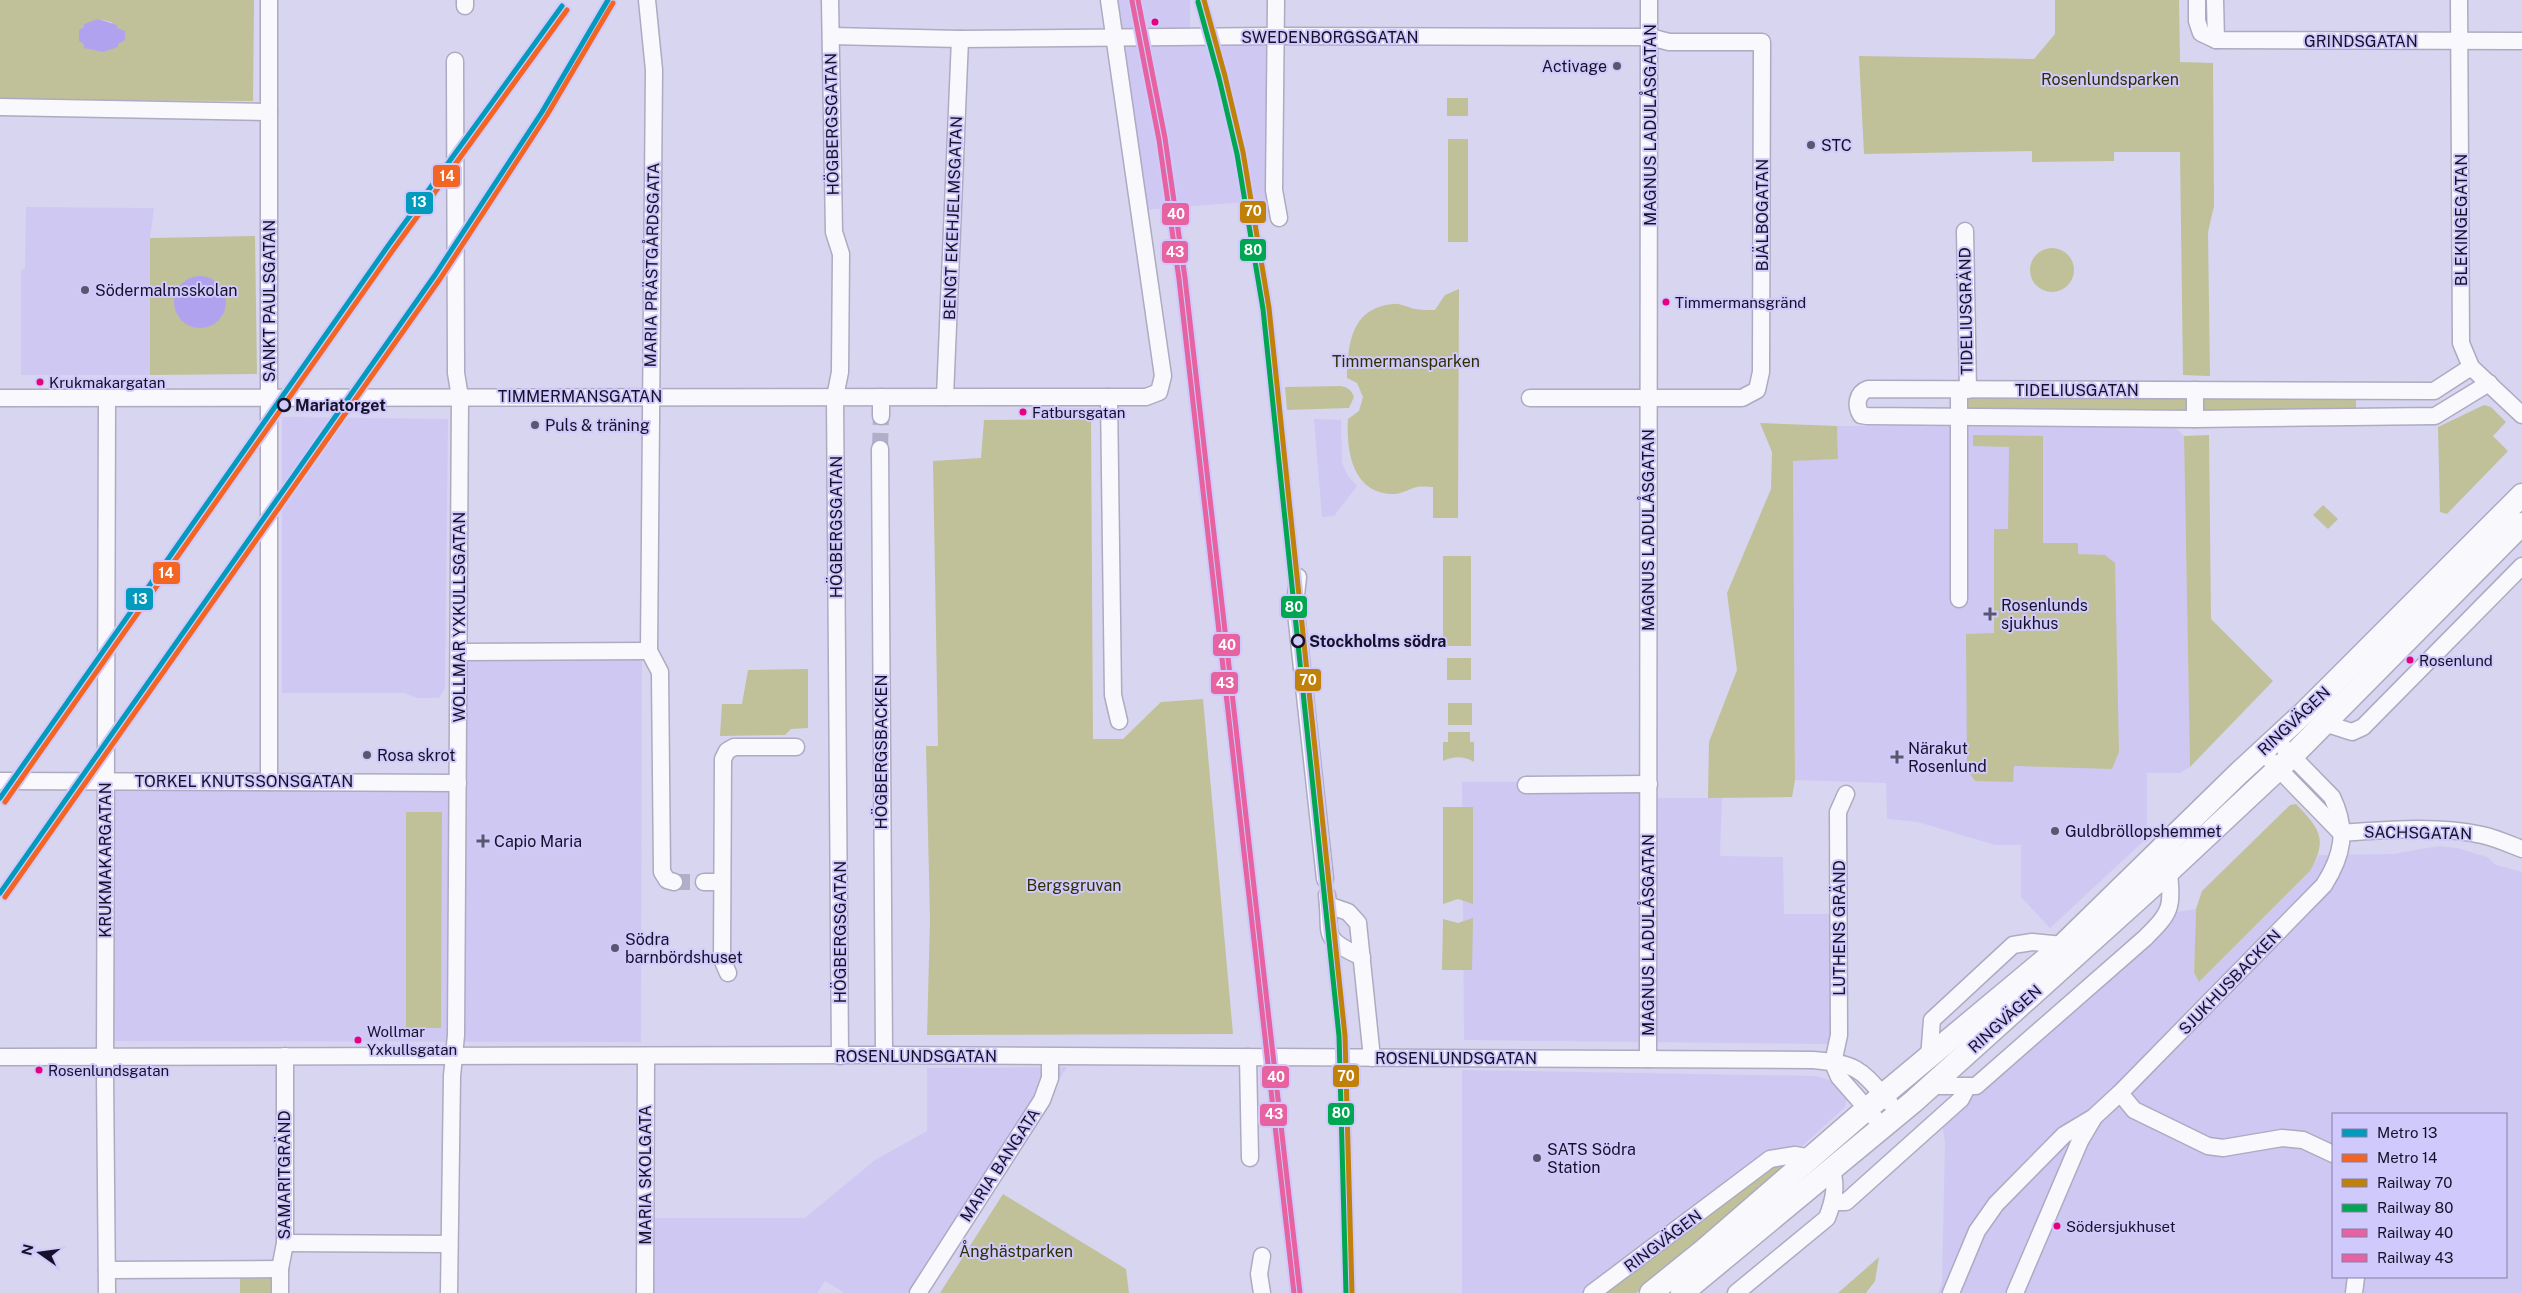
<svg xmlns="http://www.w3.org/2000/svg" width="2522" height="1293" font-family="'Public Sans',sans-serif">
<rect width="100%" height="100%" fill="#d8d5f0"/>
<g fill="#cec8f3" fill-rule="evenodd">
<polygon points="1112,0 1190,0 1190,32 1274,32 1273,200 1142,210"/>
<polygon points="26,207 154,208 150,238 150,375 21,375 21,270 25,269"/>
<polygon points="282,417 448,419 445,688 439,698 418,698 404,693 282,693"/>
<polygon points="1314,419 1341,420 1342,463 1348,476 1357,486 1334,516 1322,517"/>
<polygon points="1837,426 2175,427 2184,436 2190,767 2180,773 2147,773 2147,838 2050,928 2021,897 2021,845 1995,845 1918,822 1887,819 1886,783 1795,780 1793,460 1838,459"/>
<polygon points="642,651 641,1042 108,1041 107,782 457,782 459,653"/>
<polygon points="1651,781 1652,798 1722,798 1720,856 1783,857 1784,914 1838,914 1835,1044 1464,1040 1462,782"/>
<path d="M 2438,846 L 2457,848 L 2487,857 L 2496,865 L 2522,872 L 2522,1293 L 1938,1293 L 1942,1283 L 1945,1142 L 1940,1110 L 2158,915 L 2196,909 L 2194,973 L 2199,982 L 2310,871 L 2319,855 L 2394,854 ZM 2333,1114 L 2506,1114 L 2506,1277 L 2333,1277 Z"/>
<polygon points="1067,1067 922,1293 845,1293 825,1281 817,1293 643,1293 644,1218 805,1218 875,1160 927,1131 927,1068"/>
<polygon points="1462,1070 1816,1076 1829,1080 1847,1097 1845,1107 1787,1160 1776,1163 1607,1293 1462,1293"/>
</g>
<g fill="#c0c199" fill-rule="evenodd">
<path d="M 0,0 L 254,0 L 253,101 L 0,100 ZM 98,19 L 111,22 L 117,28 L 92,50 L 85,44 L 82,28 Z"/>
<polygon points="2055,0 2179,0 2180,62 2213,63 2214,206 2208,232 2210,376 2183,375 2180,152 2114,152 2114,161 2032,162 2032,151 1864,154 1859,56 2034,59 2055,34"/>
<rect x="1447" y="98" width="21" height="18"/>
<rect x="1448" y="139" width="20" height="103"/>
<polygon points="255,236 257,374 150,375 150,238"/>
<circle cx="2052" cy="270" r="22"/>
<path d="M 1459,289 L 1458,518 L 1433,518 L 1433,487 C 1428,487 1422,486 1417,487 C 1409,489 1404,493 1395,494 C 1353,495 1346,452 1348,419 L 1359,411 L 1363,397 L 1357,383 L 1347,378 C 1348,344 1351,308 1393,304 C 1401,303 1408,308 1415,309 C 1421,310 1428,310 1435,310 L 1445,295 Z"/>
<path d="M 1341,386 C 1349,388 1351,390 1354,397 L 1349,408 L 1287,410 L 1285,387 Z"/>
<polygon points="2356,396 2356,411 1968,409 1968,398"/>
<polygon points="2484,405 2491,407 2506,422 2493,436 2508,451 2447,514 2440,512 2438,427"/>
<polygon points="1091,419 1093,739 1123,739 1161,702 1203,699 1233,1034 927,1035 930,920 926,746 938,746 933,461 981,458 984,420"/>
<polygon points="1760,423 1837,426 1838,459 1793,461 1795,780 1792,797 1708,798 1709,742 1737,670 1727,593 1771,489 1772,452"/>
<polygon points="1973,435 2043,436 2043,543 2078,543 2078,554 2105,555 2115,563 2119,752 2112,769 2014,766 2013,782 1975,781 1967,770 1966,634 1994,633 1994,529 2008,529 2009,447 1973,446"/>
<polygon points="2209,435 2211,619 2273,681 2190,767 2184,436"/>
<polygon points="2323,505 2338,519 2328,529 2313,515"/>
<rect x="1443" y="556" width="28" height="90"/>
<rect x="1447" y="658" width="24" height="22"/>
<polygon points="808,669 808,728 791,729 785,735 720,736 722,704 742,704 748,670"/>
<rect x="1448" y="703" width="24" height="22"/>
<path d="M 1448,732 L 1470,732 L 1470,742 L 1474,742 L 1474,762 C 1464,756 1454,756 1443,761 L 1443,742 L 1448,742 Z"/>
<path d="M 2296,804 C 2320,829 2328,839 2310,871 L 2199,982 L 2194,973 L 2196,909 L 2202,891 L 2290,805 Z"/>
<polygon points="1443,807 1473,807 1473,904 1458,899 1443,904"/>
<polygon points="406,812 442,812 441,1028 406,1028"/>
<polygon points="1473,918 1472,970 1442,970 1443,919 1458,923"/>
<polygon points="1776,1163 1789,1165 1644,1287 1636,1293 1607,1293"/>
<polygon points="1003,1194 1126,1269 1129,1293 940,1293"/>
<polygon points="1879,1257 1875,1281 1866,1293 1838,1293"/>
<polygon points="273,1277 273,1293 240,1293 240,1278"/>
</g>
<g fill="#b0a2ef">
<polygon points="98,19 117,25 117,28 125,31 125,40 118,44 118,47 103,52 84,48 84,44 79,41 79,30 84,27 84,24"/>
<circle cx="200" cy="302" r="26"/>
</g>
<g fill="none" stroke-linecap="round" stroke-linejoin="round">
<g stroke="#b1aec8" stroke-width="16" stroke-dasharray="16 8" stroke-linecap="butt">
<polyline points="880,449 881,416"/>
<polyline points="674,882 704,882"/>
</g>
<defs>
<g id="minor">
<polyline points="465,0 465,6"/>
<polyline points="647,0 654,70 649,651 660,672 662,872 667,880 674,882"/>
<polyline points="830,0 834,232 841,254 840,372 835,397 840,1056"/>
<polyline points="1276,0 1274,190 1279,218"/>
<polyline points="2197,0 2197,21 2201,33 2216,40 2522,41"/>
<polyline points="2215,0 2216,40"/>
<polyline points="2459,0 2461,343 2471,367 2522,415"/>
<polyline points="831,36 960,39 1277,36 1650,37 1669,42 1762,42 1761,372 1757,390 1742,398 1530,398"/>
<polyline points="0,107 269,112"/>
<polyline points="1965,231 1968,390"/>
<path d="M 2471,367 L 2434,391 L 1868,389 C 1857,393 1855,405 1861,415 L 1867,416 L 2195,419 L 2435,416 L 2489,383"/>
<polyline points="1959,390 1959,599"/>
<polyline points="2195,390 2195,419"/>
<polyline points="945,397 960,39"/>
<polyline points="1109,397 1113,695 1119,721"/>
<polyline points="0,398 1146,397 1159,392 1163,376 1109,0"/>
<polyline points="107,398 105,1074 107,1293"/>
<polyline points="881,416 881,397"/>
<polyline points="880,449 884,1055"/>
<polyline points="1298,577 1295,604 1325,879"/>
<polyline points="460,652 649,651"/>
<polyline points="2324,723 2352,732 2363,727 2522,566"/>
<polyline points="2271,761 2341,833"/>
<polyline points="0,781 458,783"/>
<polyline points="269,782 269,0"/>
<polyline points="1526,785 1649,784"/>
<path d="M 2341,833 C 2386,830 2437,825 2482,835 C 2496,838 2509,844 2522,849"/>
<polyline points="704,882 722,882"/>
<path d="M 1327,895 C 1332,936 1319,938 1362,957"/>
<polyline points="1328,905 1348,912 1358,923 1372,1058"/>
<polyline points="728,973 722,959 723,759 727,751 734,747 796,747"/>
<path d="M 0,1057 L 870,1055 L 1813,1060 C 1859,1064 1860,1069 1890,1103"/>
<polyline points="1248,1057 1250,1158"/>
<polyline points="1929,1058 1932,1020 2013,945 2032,942 2063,945"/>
<polyline points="1648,1059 1649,0"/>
<polyline points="1833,1063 1839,1035 1838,812 1846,794"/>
<polyline points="1833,1063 1839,1077 1882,1126"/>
<path d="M 1930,1086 L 1976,1086 L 2145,938 C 2172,911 2172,909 2169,871"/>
<polyline points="2120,1093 2134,1110 2208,1146 2223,1148 2282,1138 2303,1140 2333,1154"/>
<polyline points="1833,1202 1846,1202 1961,1099 1967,1087"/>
<polyline points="285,1243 449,1244"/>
<polyline points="107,1270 280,1269"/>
<polyline points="280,1293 280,1269 285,1243 285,1056"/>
<polyline points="449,1293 452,1076 456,1035 460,397 456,373 455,61"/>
<polyline points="645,1293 646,1057"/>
<polyline points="918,1293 1042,1100 1050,1078 1050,1057"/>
<polyline points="1262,1293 1259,1274 1262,1256"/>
<polyline points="1592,1293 1770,1159 1795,1155 1812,1158"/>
<path d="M 1736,1293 L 1827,1218 C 1833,1202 1838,1186 1831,1169"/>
<path d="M 1951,1293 L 1977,1231 L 1996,1204 L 2064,1135 L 2094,1117 L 2120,1093 L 2324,885 C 2343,855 2348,830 2332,797 L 2284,748"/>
<polyline points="2015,1293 2080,1141 2093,1119"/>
<polyline points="2354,1293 2356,1277"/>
</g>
<g id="secondary">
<polyline points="1651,1293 1703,1251 1883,1095 2063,945 2238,774 2304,713 2522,495"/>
<polyline points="1682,1293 1914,1101 2169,871 2292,756 2522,524"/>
</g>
</defs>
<use href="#minor" stroke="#adaac1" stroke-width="19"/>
<use href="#secondary" stroke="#adaac1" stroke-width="25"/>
<use href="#minor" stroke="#f9f9fd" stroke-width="16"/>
<use href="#secondary" stroke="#f9f9fd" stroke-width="22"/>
<defs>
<polyline id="rail-1" points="1204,0 1225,76 1243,152 1269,308 1345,1036 1352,1293"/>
<polyline id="rail-2" points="1198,2 1219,78 1237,154 1263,309 1339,1036 1346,1293"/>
<polyline id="rail-3" points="1138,0 1165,138 1185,278 1300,1293"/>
<polyline id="rail-4" points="1132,1 1159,140 1179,279 1294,1293"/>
</defs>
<use href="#rail-1" stroke="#d0c9fc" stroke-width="9"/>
<use href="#rail-2" stroke="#d0c9fc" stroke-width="9"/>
<use href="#rail-3" stroke="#d0c9fc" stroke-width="9"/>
<use href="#rail-4" stroke="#d0c9fc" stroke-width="9"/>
<use href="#rail-1" stroke="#bf810a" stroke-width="5"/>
<use href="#rail-2" stroke="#00a651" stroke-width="5"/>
<use href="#rail-3" stroke="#e662a1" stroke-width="5"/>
<use href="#rail-4" stroke="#e662a1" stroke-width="5"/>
<defs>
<g id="metro-1">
<polyline points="0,798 388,246 562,6"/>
<polyline points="0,893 435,275 542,112 608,0"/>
</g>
<g id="metro-2">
<polyline points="5,802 393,250 567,10"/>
<polyline points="5,897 440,279 547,115 613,3"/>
</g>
</defs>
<use href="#metro-1" stroke="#d0c9fc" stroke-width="9"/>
<use href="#metro-2" stroke="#d0c9fc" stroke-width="9"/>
<use href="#metro-1" stroke="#029abd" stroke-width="5"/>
<use href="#metro-2" stroke="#f26522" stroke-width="5"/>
</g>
<g fill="#e5007d" stroke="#d0c9fc" stroke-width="2">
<circle cx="1155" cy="22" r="4.5"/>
<circle cx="1666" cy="302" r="4.5"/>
<circle cx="40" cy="382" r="4.5"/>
<circle cx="1023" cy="412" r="4.5"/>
<circle cx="2410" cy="660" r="4.5"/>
<circle cx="358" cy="1040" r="4.5"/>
<circle cx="39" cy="1070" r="4.5"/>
<circle cx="2057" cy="1226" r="4.5"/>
</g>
<g fill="#5a566e" stroke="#d0c9fc" stroke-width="2">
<circle cx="1617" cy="66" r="5"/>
<circle cx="1811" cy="145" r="5"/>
<circle cx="85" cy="290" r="5"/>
<circle cx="535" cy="425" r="5"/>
<path d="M1987.5 606.5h5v5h5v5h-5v5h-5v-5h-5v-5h5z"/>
<circle cx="367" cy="755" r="5"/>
<path d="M1894.5 749.5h5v5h5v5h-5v5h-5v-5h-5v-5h5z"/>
<circle cx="2055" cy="831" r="5"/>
<path d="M480.5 833.5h5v5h5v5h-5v5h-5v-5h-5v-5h5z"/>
<circle cx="615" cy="948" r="5"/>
<circle cx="1537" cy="1158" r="5"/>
</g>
<g fill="#d0c9fc" stroke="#161128" stroke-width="2.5">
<circle cx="284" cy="405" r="6"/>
<circle cx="1298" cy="641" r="6"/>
</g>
<g text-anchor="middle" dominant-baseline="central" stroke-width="4" stroke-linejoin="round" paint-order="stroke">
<g font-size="15" fill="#161128" stroke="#d0c9fc" text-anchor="start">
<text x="1675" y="302">Timmermansgränd</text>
<text x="49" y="382">Krukmakargatan</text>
<text x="1032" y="412">Fatbursgatan</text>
<text x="2419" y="660">Rosenlund</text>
<text x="367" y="1031">Wollmar<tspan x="367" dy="18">Yxkullsgatan</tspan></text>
<text x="48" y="1070">Rosenlundsgatan</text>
<text x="2066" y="1226">Södersjukhuset</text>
</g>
<g font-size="16" fill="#161128" stroke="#d0c9fc">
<text x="1330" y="37">SWEDENBORGSGATAN</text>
<text x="2361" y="41">GRINDSGATAN</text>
<text transform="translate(832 124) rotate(-91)">HÖGBERGSGATAN</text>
<text transform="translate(1650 125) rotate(-90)">MAGNUS LADULÅSGATAN</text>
<text transform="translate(1762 215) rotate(-90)">BJÄLBOGATAN</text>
<text transform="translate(953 218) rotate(-88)">BENGT EKEHJELMSGATAN</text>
<text transform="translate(2461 220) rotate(-90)">BLEKINGEGATAN</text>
<text transform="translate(652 265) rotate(-89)">MARIA PRÄSTGÅRDSGATA</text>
<text transform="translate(269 301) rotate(-90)">SANKT PAULSGATAN</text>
<text transform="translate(1966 311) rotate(-91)">TIDELIUSGRÄND</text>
<text x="2077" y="390">TIDELIUSGATAN</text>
<text x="580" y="396">TIMMERMANSGATAN</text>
<text transform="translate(836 527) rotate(-90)">HÖGBERGSGATAN</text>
<text transform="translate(1648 530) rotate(-90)">MAGNUS LADULÅSGATAN</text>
<text transform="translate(459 617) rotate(-90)">WOLLMAR YXKULLSGATAN</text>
<text transform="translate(2294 721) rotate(-43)">RINGVÄGEN</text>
<text transform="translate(881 752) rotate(-90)">HÖGBERGSBACKEN</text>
<text x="244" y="781">TORKEL KNUTSSONSGATAN</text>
<text transform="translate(2418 833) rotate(1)">SACHSGATAN</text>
<text transform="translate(105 860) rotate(-90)">KRUKMAKARGATAN</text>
<text transform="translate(1839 928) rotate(-90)">LUTHENS GRÄND</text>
<text transform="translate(840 932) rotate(-90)">HÖGBERGSGATAN</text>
<text transform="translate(1648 935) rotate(-90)">MAGNUS LADULÅSGATAN</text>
<text transform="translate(2230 982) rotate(-46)">SJUKHUSBACKEN</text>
<text transform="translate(2005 1019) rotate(-42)">RINGVÄGEN</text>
<text x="916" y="1056">ROSENLUNDSGATAN</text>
<text x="1456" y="1058">ROSENLUNDSGATAN</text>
<text transform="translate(1000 1165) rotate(-57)">MARIA BANGATA</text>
<text transform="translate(284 1175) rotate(-90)">SAMARITGRÄND</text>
<text transform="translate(645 1175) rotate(-90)">MARIA SKOLGATA</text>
<text transform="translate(1663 1241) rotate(-37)">RINGVÄGEN</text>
</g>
<g font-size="16" fill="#161128" stroke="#d0c9fc" text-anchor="start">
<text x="1607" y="66" text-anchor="end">Activage</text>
<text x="1821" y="145">STC</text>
<text x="95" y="290">Södermalmsskolan</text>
<text x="545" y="425">Puls &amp; träning</text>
<text x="2001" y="605">Rosenlunds<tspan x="2001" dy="18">sjukhus</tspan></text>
<text x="1908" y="748">Närakut<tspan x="1908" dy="18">Rosenlund</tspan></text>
<text x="377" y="755">Rosa skrot</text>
<text x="2065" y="831">Guldbröllopshemmet</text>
<text x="494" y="841">Capio Maria</text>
<text x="625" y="939">Södra<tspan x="625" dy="18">barnbördshuset</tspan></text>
<text x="1547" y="1149">SATS Södra<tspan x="1547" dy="18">Station</tspan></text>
</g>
<g font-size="16" fill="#2f3000" stroke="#d0c9fc">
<text x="2110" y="79">Rosenlundsparken</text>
<text x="1406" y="361">Timmermansparken</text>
<text x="1074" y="885">Bergsgruvan</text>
<text x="1016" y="1251">Ånghästparken</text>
</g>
<g font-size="16" font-weight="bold" fill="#161128" stroke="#d0c9fc" text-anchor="start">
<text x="295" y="405">Mariatorget</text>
<text x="1309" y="641">Stockholms södra</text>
</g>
</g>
<g stroke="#d0c9fc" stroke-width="2">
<rect x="432" y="164" width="29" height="24" rx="5" fill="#f26522"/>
<rect x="405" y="191" width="29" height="24" rx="5" fill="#029abd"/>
<rect x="1239" y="200" width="28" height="24" rx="5" fill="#bf810a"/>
<rect x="1161" y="202" width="29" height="24" rx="5" fill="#e662a1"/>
<rect x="1239" y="238" width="28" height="24" rx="5" fill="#00a651"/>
<rect x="1161" y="240" width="28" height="24" rx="5" fill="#e662a1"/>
<rect x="152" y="561" width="29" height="24" rx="5" fill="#f26522"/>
<rect x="125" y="587" width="29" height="24" rx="5" fill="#029abd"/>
<rect x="1280" y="595" width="28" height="24" rx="5" fill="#00a651"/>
<rect x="1212" y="633" width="29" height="24" rx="5" fill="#e662a1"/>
<rect x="1294" y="668" width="28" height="24" rx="5" fill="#bf810a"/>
<rect x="1210" y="671" width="29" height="24" rx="5" fill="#e662a1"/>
<rect x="1332" y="1064" width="28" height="24" rx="5" fill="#bf810a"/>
<rect x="1261" y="1065" width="29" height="24" rx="5" fill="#e662a1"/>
<rect x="1327" y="1102" width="28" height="24" rx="5" fill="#00a651"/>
<rect x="1259" y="1103" width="29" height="24" rx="5" fill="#e662a1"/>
</g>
<g font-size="14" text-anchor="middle" font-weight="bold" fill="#fff">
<text x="447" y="181">14</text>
<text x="419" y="207">13</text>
<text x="1253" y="216">70</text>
<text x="1176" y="219">40</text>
<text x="1253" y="255">80</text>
<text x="1175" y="257">43</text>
<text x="166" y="578">14</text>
<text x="140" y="604">13</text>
<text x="1294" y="612">80</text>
<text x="1227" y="650">40</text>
<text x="1308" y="685">70</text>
<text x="1225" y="688">43</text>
<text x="1346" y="1081">70</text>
<text x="1276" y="1082">40</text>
<text x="1341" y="1118">80</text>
<text x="1274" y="1119">43</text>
</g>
<rect x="2332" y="1113" width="175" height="165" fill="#d0c9fc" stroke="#867fa7"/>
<rect x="2342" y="1129" width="25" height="8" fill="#029abd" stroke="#867fa7"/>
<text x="2377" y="1138" font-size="15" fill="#161128">Metro 13</text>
<rect x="2342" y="1154" width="25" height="8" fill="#f26522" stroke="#867fa7"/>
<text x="2377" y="1163" font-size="15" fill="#161128">Metro 14</text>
<rect x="2342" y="1179" width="25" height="8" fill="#bf810a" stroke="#867fa7"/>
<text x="2377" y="1188" font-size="15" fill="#161128">Railway 70</text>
<rect x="2342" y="1204" width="25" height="8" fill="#00a651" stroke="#867fa7"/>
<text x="2377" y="1213" font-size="15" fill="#161128">Railway 80</text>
<rect x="2342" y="1229" width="25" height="8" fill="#e662a1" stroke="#867fa7"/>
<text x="2377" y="1238" font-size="15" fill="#161128">Railway 40</text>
<rect x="2342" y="1254" width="25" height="8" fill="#e662a1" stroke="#867fa7"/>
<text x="2377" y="1263" font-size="15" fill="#161128">Railway 43</text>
<g transform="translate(40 1253) rotate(284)" stroke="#d0c9fc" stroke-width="4" paint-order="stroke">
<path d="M0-4L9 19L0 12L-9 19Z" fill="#161128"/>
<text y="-8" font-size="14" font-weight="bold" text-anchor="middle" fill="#161128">N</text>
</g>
</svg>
